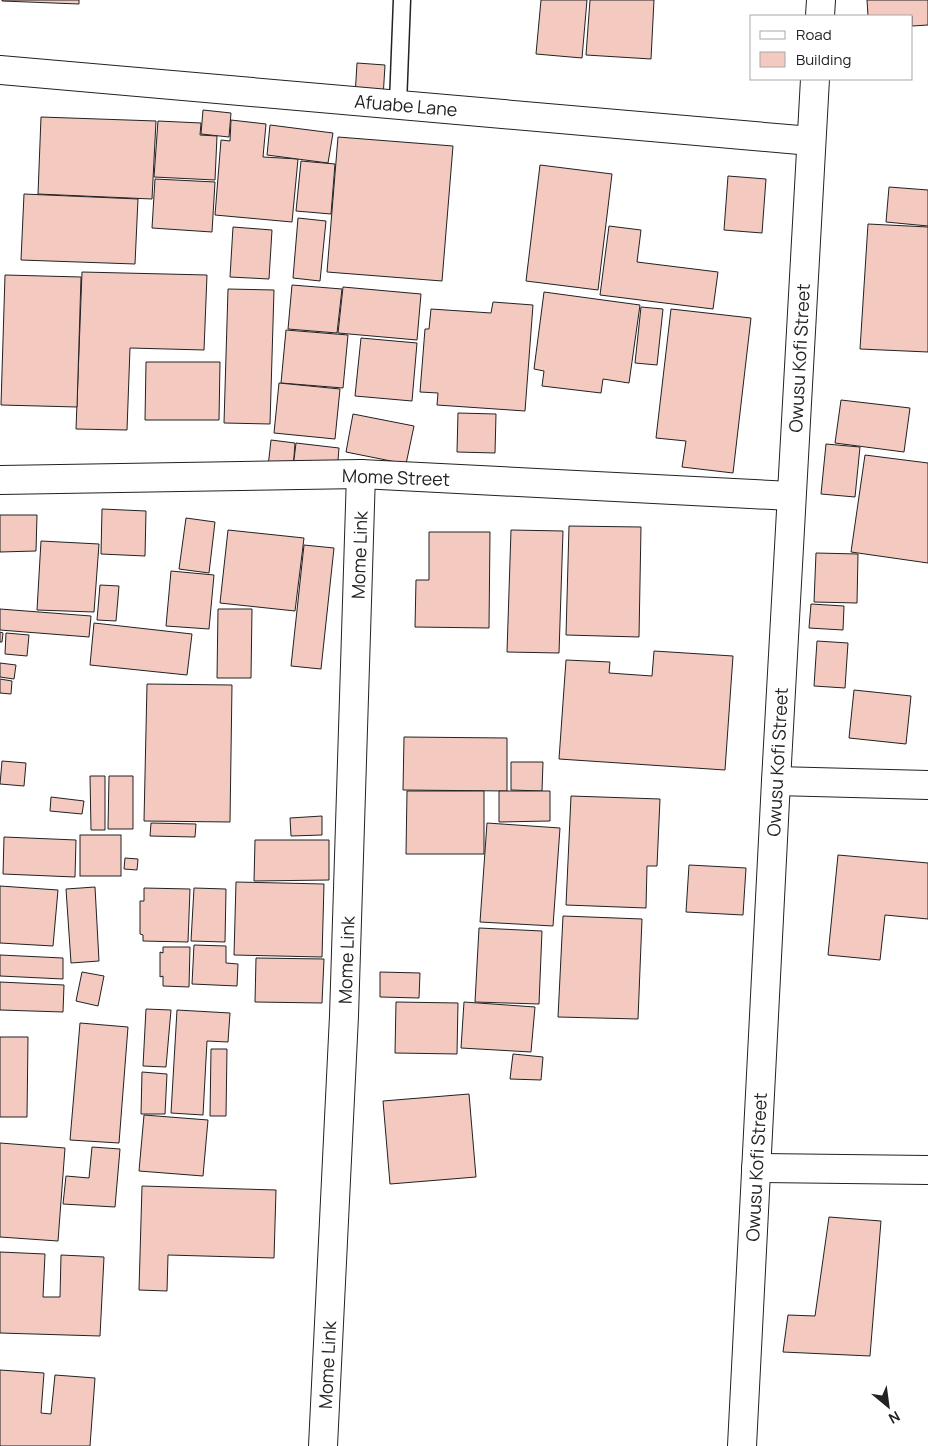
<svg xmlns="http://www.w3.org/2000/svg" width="928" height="1446" font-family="Manrope,sans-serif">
<rect width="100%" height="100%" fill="#fff"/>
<g fill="#f3c9c0" stroke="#222">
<polygon points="2,0 79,0 79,4 2,1"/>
<polygon points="541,0 587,0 582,58 536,54"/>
<polygon points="590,0 654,0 651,59 586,55"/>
<polygon points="867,0 928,0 928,25 912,26 912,16 868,16"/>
<polygon points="357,63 385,65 383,98 355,96"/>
<polygon points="203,110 231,113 229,137 201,134"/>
<polygon points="41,117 156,121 152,199 38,194"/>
<polygon points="231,120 266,124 263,157 298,159 292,222 215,215 221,140 230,141"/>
<polygon points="158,121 201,123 200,135 217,136 215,180 154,177"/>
<polygon points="270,125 333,133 328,163 267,155"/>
<polygon points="338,137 453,146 442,281 327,272"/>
<polygon points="301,161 335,164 331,214 296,211"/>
<polygon points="540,165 612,174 598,290 526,281"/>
<polygon points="728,176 766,179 762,233 724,230"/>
<polygon points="155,179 215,182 212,232 152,228"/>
<polygon points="889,187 928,190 928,226 886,222"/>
<polygon points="24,194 138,199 135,264 21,260"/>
<polygon points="298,218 326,221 320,281 293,278"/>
<polygon points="868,224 928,227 928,352 860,349"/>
<polygon points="609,226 641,230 637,262 718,272 713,309 600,295"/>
<polygon points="233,227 272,230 269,279 230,277"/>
<polygon points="82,272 207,275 204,350 130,348 127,430 76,429"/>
<polygon points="5,275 81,277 77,407 1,405"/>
<polygon points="292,285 342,289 337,333 288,329"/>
<polygon points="343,287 421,294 417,340 338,333"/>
<polygon points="228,289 274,290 270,424 224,423"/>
<polygon points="544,292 640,305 629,383 603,379 601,393 542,386 544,371 534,369"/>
<polygon points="493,302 533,305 525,411 437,405 438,393 420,392 425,329 429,329 431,309 491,313"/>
<polygon points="641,307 663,309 657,365 635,363"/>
<polygon points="671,309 751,318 733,473 682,467 686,441 656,438"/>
<polygon points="286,330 348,335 343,388 281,383"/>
<polygon points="361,338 417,343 412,401 355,396"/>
<polygon points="146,362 220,362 219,420 145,420"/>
<polygon points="279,383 340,389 335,439 274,433"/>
<polygon points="841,400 910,408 904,452 835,443"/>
<polygon points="458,413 496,414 495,453 457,452"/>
<polygon points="353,414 414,426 406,464 346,452"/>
<polygon points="271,440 295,443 293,470 268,467"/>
<polygon points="296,443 339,448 337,472 293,468"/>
<polygon points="826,444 860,447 855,497 821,494"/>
<polygon points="865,455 928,463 928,563 851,552"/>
<polygon points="102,509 146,511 145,556 101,554"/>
<polygon points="0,515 37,515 36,551 0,552"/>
<polygon points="186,518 215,522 209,573 179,569"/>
<polygon points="569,526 641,527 639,637 566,635"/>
<polygon points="228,530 304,538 295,611 220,603"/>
<polygon points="511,530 563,531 559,653 507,652"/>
<polygon points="429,532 490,532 489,628 415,627 416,580 429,580"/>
<polygon points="41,541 99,544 94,612 37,610"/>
<polygon points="304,545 334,548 321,669 291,666"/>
<polygon points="816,553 858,554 857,603 814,602"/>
<polygon points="171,571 214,575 209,629 166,626"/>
<polygon points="100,585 119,586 116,621 97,620"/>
<polygon points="811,604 844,606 843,630 809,628"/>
<polygon points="0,609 91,616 89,637 0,630"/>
<polygon points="218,609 252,609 251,678 217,678"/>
<polygon points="94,623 192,634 187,675 90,665"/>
<polygon points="0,632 3,633 2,642 0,642"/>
<polygon points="6,633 29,635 27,656 5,654"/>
<polygon points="817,641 848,643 845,688 814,686"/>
<polygon points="654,651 733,656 725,770 559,759 566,660 610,662 609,673 652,676"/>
<polygon points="0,663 16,665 14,679 0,677"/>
<polygon points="0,679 12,681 11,694 0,693"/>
<polygon points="147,684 232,685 230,822 144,821"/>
<polygon points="854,690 911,696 906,744 849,738"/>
<polygon points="404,737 507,738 507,791 403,790"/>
<polygon points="2,761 26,763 24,786 0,784"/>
<polygon points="511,762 543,762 542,791 511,790"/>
<polygon points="90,776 105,776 105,830 91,830"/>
<polygon points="109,776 133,776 133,829 108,829"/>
<polygon points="407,791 484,791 484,854 406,854"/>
<polygon points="499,791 550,791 550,821 499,822"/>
<polygon points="571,796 660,799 657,866 647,866 646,908 566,905"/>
<polygon points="51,797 84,801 82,814 50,811"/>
<polygon points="322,816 322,835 291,836 290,818"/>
<polygon points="151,823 196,824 195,837 150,836"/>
<polygon points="487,823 560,828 553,926 480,922"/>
<rect x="80" y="835" width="41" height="41"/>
<polygon points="4,837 76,840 75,877 3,874"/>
<polygon points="255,840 329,840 329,880 254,881"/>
<polygon points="838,855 928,863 928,919 885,915 880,960 828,955"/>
<polygon points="125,858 138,859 137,870 124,869"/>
<polygon points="689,865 746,868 743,915 686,912"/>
<polygon points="236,882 324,884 322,957 234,955"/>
<polygon points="0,886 58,890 53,946 0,943"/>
<polygon points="95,887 99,961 71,963 66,889"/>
<polygon points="144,888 190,889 188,942 143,941 143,935 140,934 140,901 144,901"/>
<polygon points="194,888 226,889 225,942 191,941"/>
<polygon points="563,916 642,919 638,1019 558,1017"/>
<polygon points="479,928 542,931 539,1004 475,1002"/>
<polygon points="194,945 226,946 226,963 238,964 237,986 192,984"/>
<polygon points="163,947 190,947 189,987 163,986 163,976 160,977 160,952 163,953"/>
<polygon points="0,955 63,958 63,979 0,976"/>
<polygon points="256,958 324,959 322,1003 255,1002"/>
<polygon points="82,972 104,976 98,1006 76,1001"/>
<polygon points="380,972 420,973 419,998 380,997"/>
<polygon points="0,982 64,985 63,1012 0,1010"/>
<polygon points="396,1002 458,1003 457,1054 395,1053"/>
<polygon points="464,1002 535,1007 531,1052 461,1048"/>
<polygon points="146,1009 171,1010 166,1067 143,1066"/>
<polygon points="177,1010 230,1013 228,1042 207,1041 203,1115 171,1113"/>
<polygon points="80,1023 128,1027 119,1143 70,1140"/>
<polygon points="0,1037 28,1037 27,1117 0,1117"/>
<polygon points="211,1049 227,1049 226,1116 210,1116"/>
<polygon points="513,1054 543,1057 541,1080 510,1079"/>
<polygon points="142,1072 167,1074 165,1114 141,1114"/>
<polygon points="469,1094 476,1177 390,1184 383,1101"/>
<polygon points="144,1115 208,1120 203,1176 139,1171"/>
<polygon points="0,1143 65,1148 58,1241 0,1237"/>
<polygon points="92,1147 120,1149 115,1207 63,1204 66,1176 89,1178"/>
<polygon points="142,1186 276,1190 274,1258 168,1255 167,1291 139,1290"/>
<polygon points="829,1217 881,1221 870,1356 783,1352 788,1315 815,1316"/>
<polygon points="0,1252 45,1254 43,1297 60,1297 61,1255 104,1257 100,1336 0,1333"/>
<polygon points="0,1370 44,1373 41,1413 51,1414 55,1375 95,1378 90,1446 0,1446"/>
</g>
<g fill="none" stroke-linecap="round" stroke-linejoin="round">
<defs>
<polyline id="lane" points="398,104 402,0"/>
<g id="street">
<polyline points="820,16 821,0"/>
<polyline points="0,70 811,141"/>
<polyline points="0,480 361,474 791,496"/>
<polyline points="776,781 928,785"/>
<polyline points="756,1168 928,1170"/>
<polyline points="323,1446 344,1016 361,474"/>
<polyline points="742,1446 776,781 815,79"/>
</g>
</defs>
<use href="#lane" stroke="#222" stroke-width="19"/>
<use href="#street" stroke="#222" stroke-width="30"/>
<use href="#lane" stroke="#fff" stroke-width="16"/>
<use href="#street" stroke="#fff" stroke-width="28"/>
</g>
<g text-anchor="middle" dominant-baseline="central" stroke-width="4" stroke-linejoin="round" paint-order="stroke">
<g font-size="18" fill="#222" stroke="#fff">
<text transform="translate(406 105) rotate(5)">Afuabe Lane</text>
<text transform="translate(799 358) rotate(-87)">Owusu Kofi Street</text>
<text transform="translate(396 477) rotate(2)">Mome Street</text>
<text transform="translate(359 555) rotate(-88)">Mome Link</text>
<text transform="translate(777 762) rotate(-87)">Owusu Kofi Street</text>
<text transform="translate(346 960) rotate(-88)">Mome Link</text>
<text transform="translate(756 1167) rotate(-87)">Owusu Kofi Street</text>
<text transform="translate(327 1365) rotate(-87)">Mome Link</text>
</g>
</g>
<rect x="750" y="15" width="162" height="65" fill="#ffffff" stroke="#a7a7a7"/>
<rect x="760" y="31" width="25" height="8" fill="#ffffff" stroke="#a7a7a7"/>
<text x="796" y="40" font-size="15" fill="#222222">Road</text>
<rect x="760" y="52" width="25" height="15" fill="#f3c9c0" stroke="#a7a7a7"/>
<text x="796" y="65" font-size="15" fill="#222222">Building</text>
<g transform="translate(888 1406) rotate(151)" stroke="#ffffff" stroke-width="4" paint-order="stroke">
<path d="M0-4L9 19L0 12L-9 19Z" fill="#222222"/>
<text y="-8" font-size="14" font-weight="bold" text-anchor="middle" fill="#222222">N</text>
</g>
</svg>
